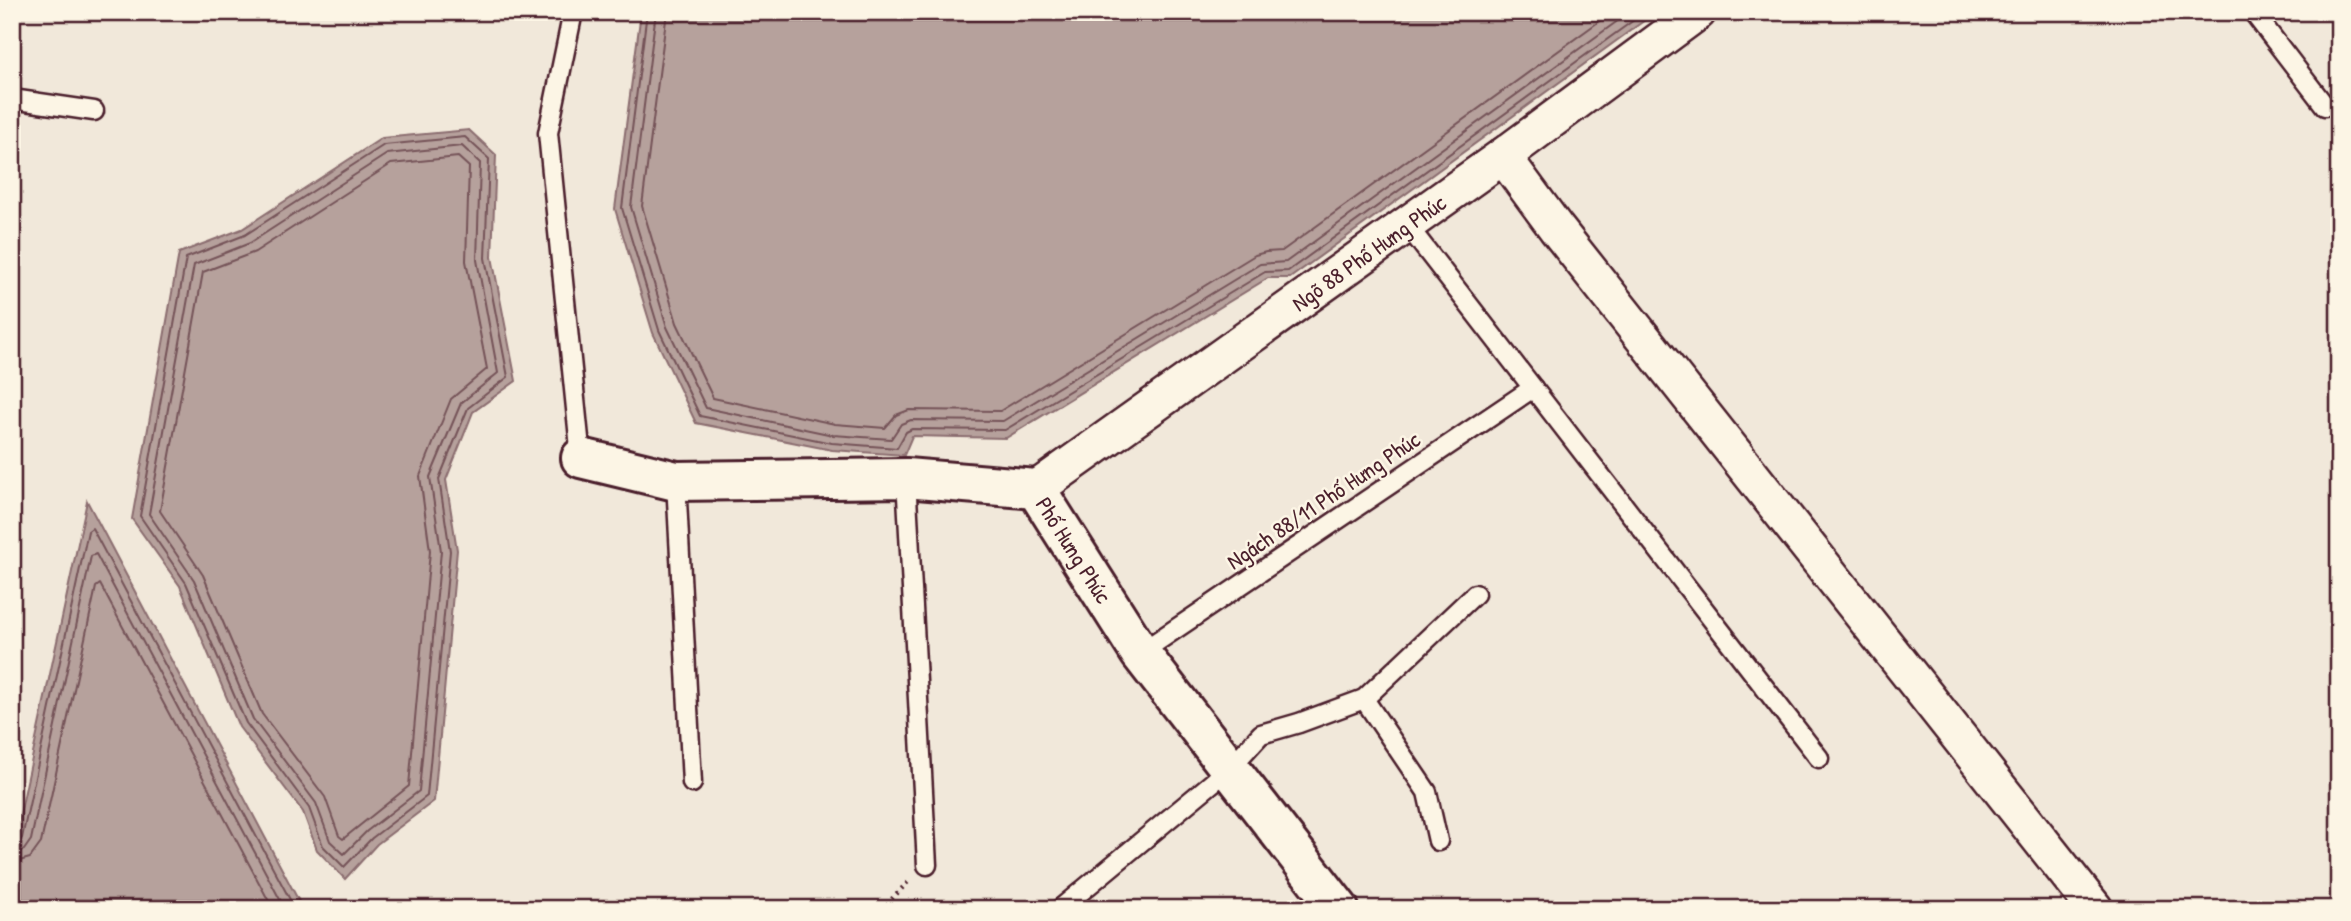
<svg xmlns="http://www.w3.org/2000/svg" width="2351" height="921" font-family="'Patrick Hand',sans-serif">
<rect width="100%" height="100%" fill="#f1e8da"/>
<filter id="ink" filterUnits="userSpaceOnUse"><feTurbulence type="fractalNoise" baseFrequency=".0143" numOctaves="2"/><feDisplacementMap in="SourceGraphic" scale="14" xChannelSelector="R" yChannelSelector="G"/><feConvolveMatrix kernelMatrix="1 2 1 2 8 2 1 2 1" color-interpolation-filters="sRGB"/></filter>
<g filter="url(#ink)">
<g fill="#b6a19c" stroke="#8b6d6f" stroke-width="2">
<polygon points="641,12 1656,12 1290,278 1268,278 1006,438 912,436 904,455 832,450 696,423 653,333 615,209"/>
<polygon points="469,130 496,155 492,257 516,381 473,412 446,480 457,550 434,801 377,844 345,879 317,850 303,812 239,727 180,586 132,519 179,253 242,229 382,138"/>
<polygon points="87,501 303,909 12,909 12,852"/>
</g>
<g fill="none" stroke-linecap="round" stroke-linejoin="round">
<g stroke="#755358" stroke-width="2">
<polyline points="647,12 622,208 659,330 700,416 832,443 897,448 906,432 912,429 1005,430 1265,272 1288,271 1645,12"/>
<polyline points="656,12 631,207 667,327 706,408 833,435 891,439 901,424 911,420 1003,421 1260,264 1286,262 1630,12"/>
<polyline points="667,12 642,206 677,323 713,398 835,424 885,428 896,415 909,410 1000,411 1255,255 1266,252 1282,251 1612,12"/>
<polygon points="465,137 489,159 485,258 508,377 468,408 439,479 450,551 427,796 372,838 344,867 323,846 309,808 246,723 186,583 140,516 186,258 245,235 384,145"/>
<polygon points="462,146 480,163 477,260 498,373 461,403 430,477 441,551 419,791 367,831 344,854 330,841 316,803 253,719 194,580 149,514 194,265 250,243 387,154"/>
<polygon points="458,157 469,167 466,261 487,369 451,399 420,476 430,551 409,786 343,839 339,836 325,797 262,714 203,575 160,511 203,272 255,252 391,164"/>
<polyline points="12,844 18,843 22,838 88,531 92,528 295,909"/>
<polyline points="12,853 24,850 31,840 91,556 96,554 285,909"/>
<polyline points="12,863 30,858 41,843 96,587 100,584 273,909"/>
</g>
<defs>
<g id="service">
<polyline points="573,12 548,133 581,458"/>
<polyline points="2253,12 2325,106"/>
<polyline points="12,99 94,111"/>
<polyline points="1407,225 1819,758"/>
<polyline points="906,478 927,865"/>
<polyline points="676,481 692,783"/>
<polyline points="1140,653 1533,388"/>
<polyline points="1364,699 1427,792 1438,841"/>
<polyline points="1060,909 1229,769 1261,734 1299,723 1364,699 1475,594"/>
</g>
<g id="minor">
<polyline points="1503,156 1556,228 2095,909"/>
<path id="s1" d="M 1036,489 L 1503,156 L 1698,12"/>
</g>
<g id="tertiary">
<path id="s2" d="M 581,458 L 676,481 L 906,478 L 1036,489 L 1140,653 L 1339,909"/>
</g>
</defs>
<use href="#service" stroke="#4a1f2b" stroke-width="23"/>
<use href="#minor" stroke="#4a1f2b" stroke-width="40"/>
<use href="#tertiary" stroke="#4a1f2b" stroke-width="44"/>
<polyline stroke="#4a1f2b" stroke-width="4.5" stroke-dasharray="2 5" stroke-linecap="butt" points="882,909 908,882"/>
<use href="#service" stroke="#fcf5e5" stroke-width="18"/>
<use href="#minor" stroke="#fcf5e5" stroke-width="35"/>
<use href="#tertiary" stroke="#fcf5e5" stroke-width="38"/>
</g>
</g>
<g text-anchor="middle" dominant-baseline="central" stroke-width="5" stroke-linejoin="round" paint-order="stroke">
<g font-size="23" fill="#4a1f2b" stroke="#fcf5e5">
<text stroke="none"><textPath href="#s1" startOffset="408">Ngõ 88 Phố Hưng Phúc</textPath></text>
<text transform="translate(1323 500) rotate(-34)">Ngách 88/11 Phố Hưng Phúc</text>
<text stroke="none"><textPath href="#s2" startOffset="530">Phố Hưng Phúc</textPath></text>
</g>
</g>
<rect width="2351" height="921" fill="none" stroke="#fcf5e5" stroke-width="42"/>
<rect x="21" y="21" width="2309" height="879" fill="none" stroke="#4a1f2b" stroke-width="2.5" filter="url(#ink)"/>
</svg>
